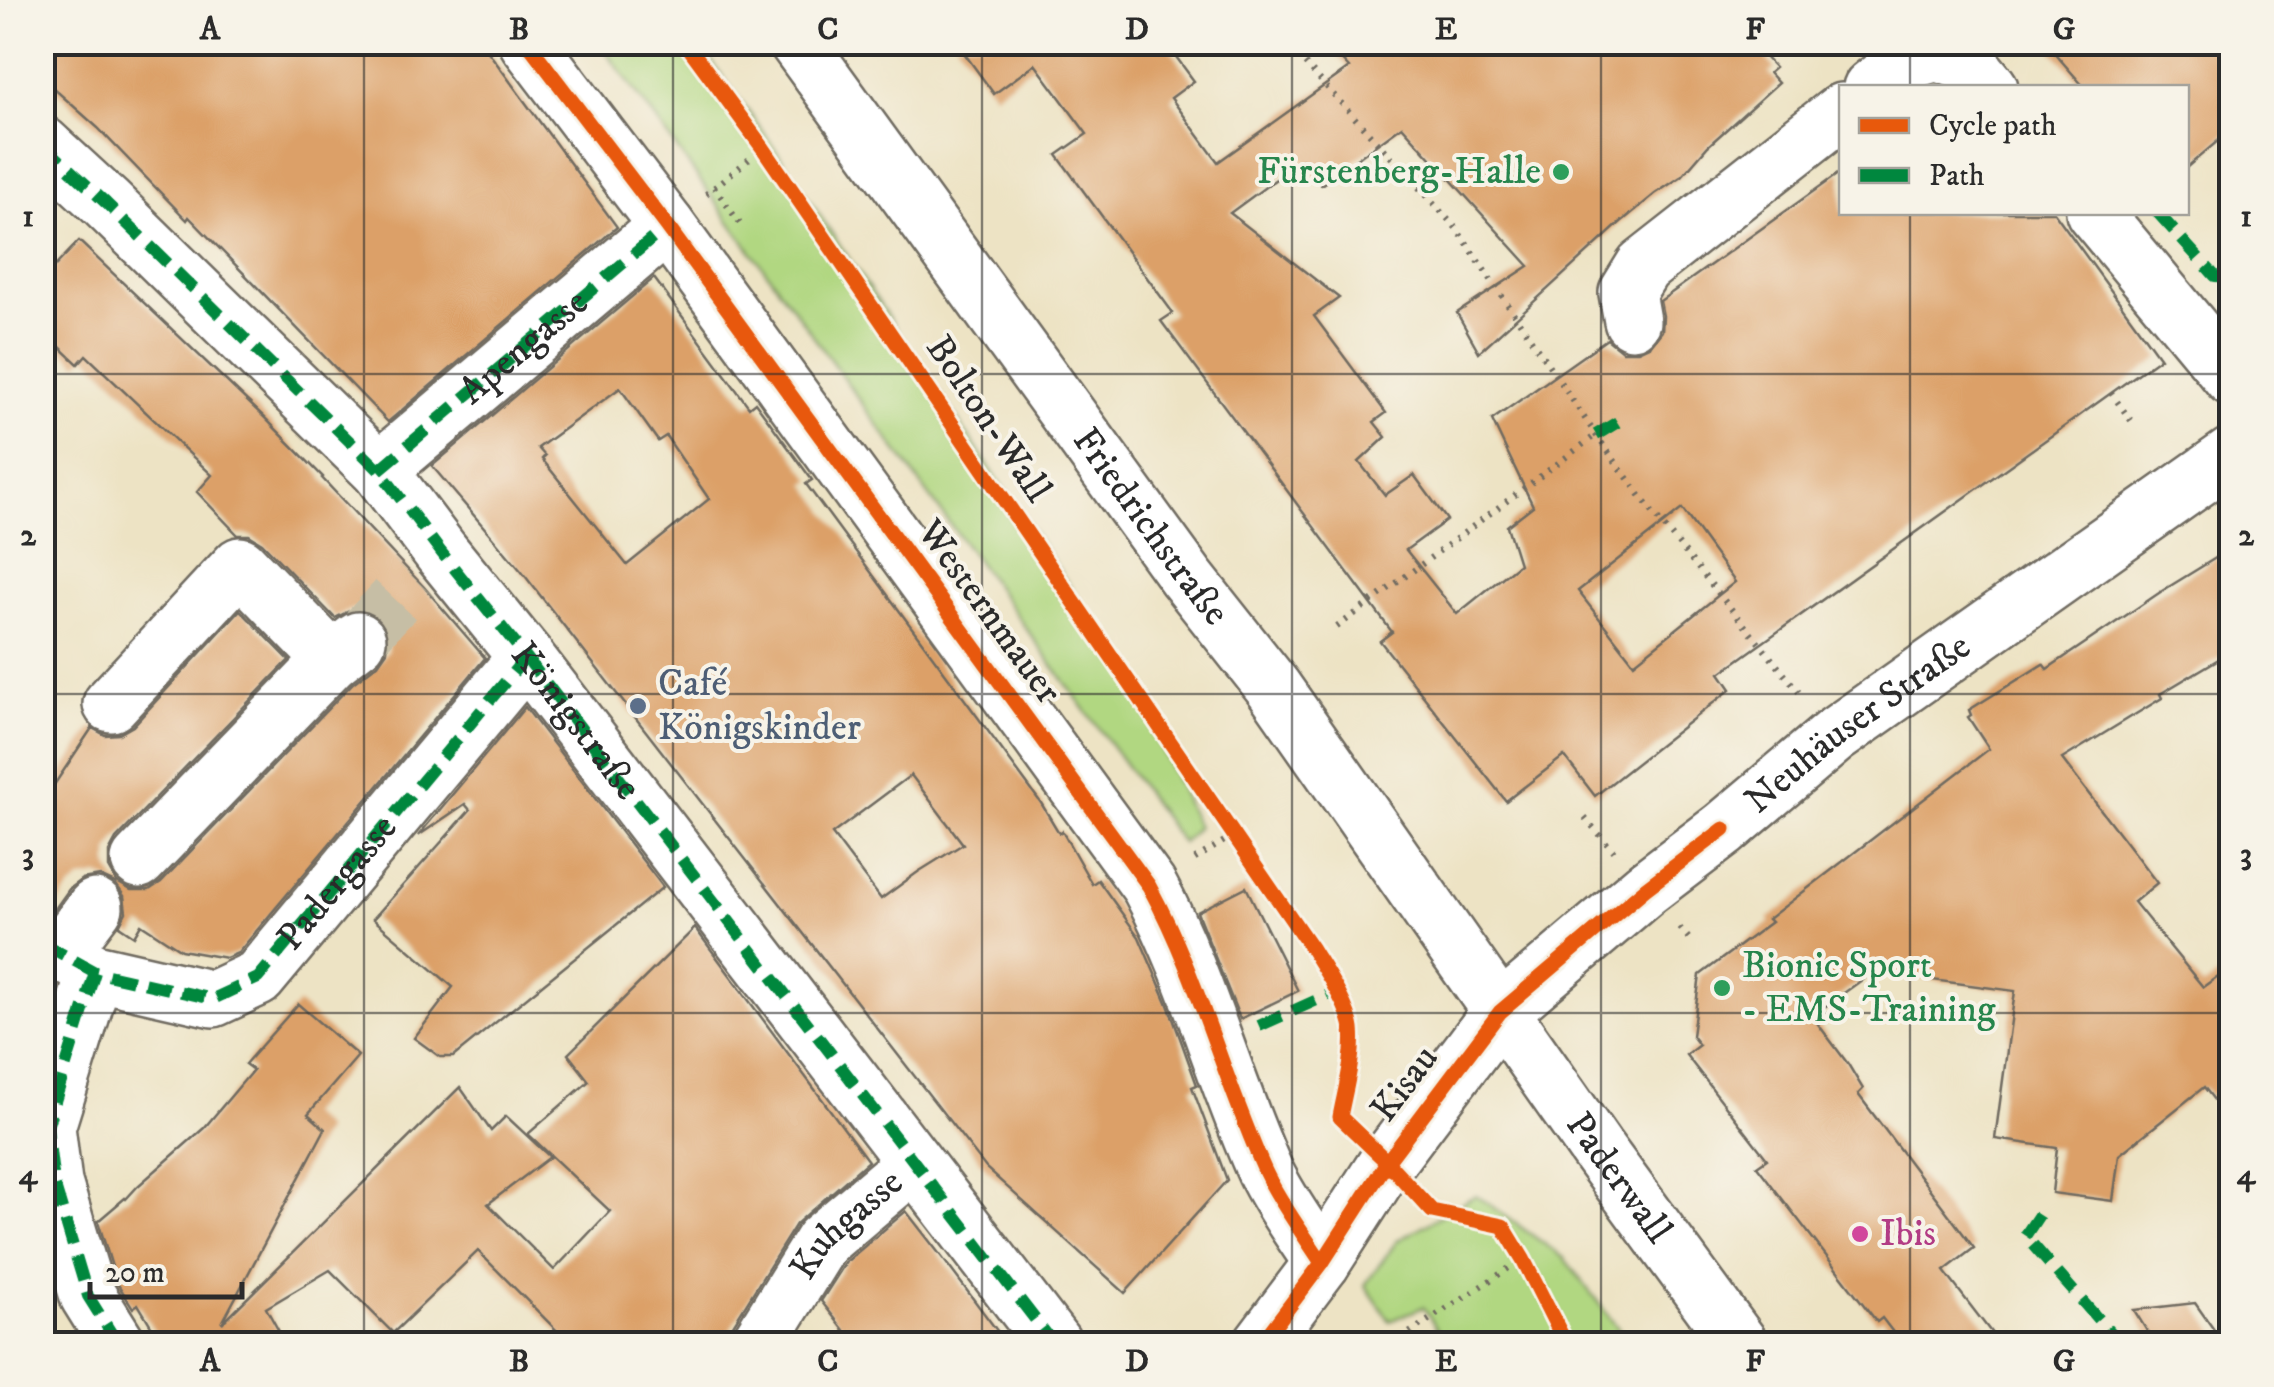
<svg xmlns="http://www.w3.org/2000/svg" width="2274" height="1387" font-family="'IM FELL DW Pica',serif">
<rect width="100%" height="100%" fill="#f7f3e8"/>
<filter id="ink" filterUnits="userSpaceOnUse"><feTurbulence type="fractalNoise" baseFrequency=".01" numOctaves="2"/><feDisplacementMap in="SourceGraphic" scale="20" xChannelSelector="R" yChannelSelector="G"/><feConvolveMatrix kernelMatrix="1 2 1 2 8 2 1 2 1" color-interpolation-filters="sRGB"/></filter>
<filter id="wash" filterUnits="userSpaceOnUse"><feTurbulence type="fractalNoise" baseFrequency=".0048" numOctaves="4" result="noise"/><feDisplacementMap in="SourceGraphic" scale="40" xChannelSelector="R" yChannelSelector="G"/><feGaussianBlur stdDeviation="2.25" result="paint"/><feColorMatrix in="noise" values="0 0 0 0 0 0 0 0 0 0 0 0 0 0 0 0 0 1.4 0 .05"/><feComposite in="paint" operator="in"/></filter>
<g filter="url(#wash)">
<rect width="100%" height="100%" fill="#ede3c4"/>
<g fill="#b1d781" stroke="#6e8156" stroke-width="2.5">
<polygon points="600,43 698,43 769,140 1130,676 1197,827 1182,843"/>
<polygon points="1476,1195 1564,1258 1630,1344 1447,1344 1423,1307 1390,1321 1365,1285 1397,1241"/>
</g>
<g id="blocks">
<g fill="#dca068" fill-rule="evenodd">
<polygon points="42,42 481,42 617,227 388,422 189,217 187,220 98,128 42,78"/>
<path d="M 956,42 L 1165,42 L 1194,81 L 1171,98 L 1218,162 L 1349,68 L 1325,42 L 1751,42 L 1775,68 L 1769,73 L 1778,83 L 1708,146 L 1682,176 L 1655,194 L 1621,222 L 1479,352 L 1457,313 L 1529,266 L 1402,126 L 1321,185 L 1302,160 L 1230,213 L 1339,298 L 1314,316 L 1386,413 L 1374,422 L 1386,437 L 1359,462 L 1385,495 L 1414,475 L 1447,520 L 1406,550 L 1457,614 L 1519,564 L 1507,526 L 1533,506 L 1492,420 L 1607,339 L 1622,351 L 1638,351 L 1651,345 L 1662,331 L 1663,316 L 1660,301 L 1842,171 L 1842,212 L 2054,212 L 2160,358 L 1720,673 L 1731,689 L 1595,796 L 1564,756 L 1506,801 L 1380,641 L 1392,632 L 1161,321 L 1173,313 L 1057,155 L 1087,134 L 1035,64 L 994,94 ZM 1682,509 L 1735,582 L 1634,663 L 1578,591 Z"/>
<polygon points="2045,42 2232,42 2232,129 2186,168 2186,88 2085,88"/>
<polygon points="79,241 265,418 323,477 322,478 424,587 485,658 238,953 226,958 181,950 141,924 134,936 119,926 126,912 124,896 115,883 100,876 82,879 70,888 52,913 42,907 42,803 92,728 105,735 119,734 133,726 240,610 289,660 116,839 109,852 109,868 117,882 131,890 149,890 161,882 353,683 378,664 387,651 389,635 382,620 369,611 353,609 335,618 262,543 249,535 238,535 197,492 212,475 86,355 78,364 42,330 42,280"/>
<path d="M 654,278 L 749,407 L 755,402 L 812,480 L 806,484 L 1041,803 L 1059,833 L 1062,831 L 1092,884 L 1098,880 L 1139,937 L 1167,1002 L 1197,1085 L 1192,1087 L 1227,1180 L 1125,1293 L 986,1168 L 522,572 L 432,466 ZM 620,388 L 658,441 L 666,436 L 709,499 L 627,565 L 542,459 L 545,456 L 538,448 ZM 911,775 L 963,844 L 918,872 L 881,899 L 832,834 Z"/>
<polygon points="2232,548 2232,651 2160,694 2162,698 2062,759 2157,883 2134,902 2203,987 2232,966 2232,1123 2204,1087 2119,1155 2113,1201 2052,1193 2057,1148 1995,1139 2015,991 1873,972 1812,1016 1848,1064 1863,1089 1858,1094 1974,1248 1944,1271 2000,1344 1902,1344 1882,1318 1877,1322 1757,1166 1767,1159 1686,1055 1699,1045 1692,1036 1700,975 1771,922 1768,919 1989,749 1968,717 1971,715 1969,710 2043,664 2047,669 2162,591"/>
<polygon points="525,707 663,887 453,1057 440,1057 414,1038 453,987 373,919 470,810 465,804 418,836"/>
<polygon points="1246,887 1298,991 1240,1019 1197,912"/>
<polygon points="695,928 868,1161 796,1224 731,1328 727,1344 570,1344 478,1251 393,1333 330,1270 266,1308 286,1344 162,1344 138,1304 133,1308 117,1283 98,1221 125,1198 126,1199 138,1186 204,1128 253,1070 245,1064 298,1004 358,1056 308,1114 325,1129 222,1323 460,1087 491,1131 506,1116 550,1157 488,1204 554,1270 610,1211 528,1134 589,1081 568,1054"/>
<polygon points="906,1211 941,1256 1007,1344 855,1344 821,1301 846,1262"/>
<polygon points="2195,1303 2224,1344 2155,1344 2134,1310"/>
</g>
</g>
</g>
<g filter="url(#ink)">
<use href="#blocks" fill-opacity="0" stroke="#6f6b61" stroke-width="2.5"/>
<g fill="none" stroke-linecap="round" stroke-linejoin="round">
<polyline stroke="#c6bea5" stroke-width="55" stroke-dasharray="55 28" stroke-linecap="butt" points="358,640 415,579"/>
<defs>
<g id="minor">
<path d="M 527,42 L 667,226 L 1149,886 C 1198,976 1223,1078 1265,1171 C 1280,1203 1303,1233 1322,1263"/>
<polyline points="1871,88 1901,64 1937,53 1971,65 1990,88"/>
<polyline points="42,144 106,203 379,470 441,552 526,657 1054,1344"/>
<polyline points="2094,212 2232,378"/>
<polyline points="1632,321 1627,293 1643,267 1842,111"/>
<polyline points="379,470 667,226"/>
<polyline points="111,704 240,565 332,660"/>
<polyline points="139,860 332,660 358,640"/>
<polyline points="42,943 95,972 213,999 258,978 526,657"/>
<polyline points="60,953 95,907"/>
<polyline points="95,972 47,1127 54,1183 88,1296 118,1344"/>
<path id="s1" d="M 758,1344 L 822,1241 L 913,1164"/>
<polyline points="1261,1344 1322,1263 1387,1162 1500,1012"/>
</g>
<g id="major">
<path id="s2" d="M 797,42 L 1186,577 L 1273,687 L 1596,1148 L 1740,1344"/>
<path id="s3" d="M 1500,1012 L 1645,889 L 1724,829 L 1834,736 L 2232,455"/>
</g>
</defs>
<use href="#minor" stroke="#6f6b61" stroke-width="60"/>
<use href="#major" stroke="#6f6b61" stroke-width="60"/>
<g stroke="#6f6b61" stroke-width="6" stroke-dasharray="2.5 8" stroke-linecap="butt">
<polyline points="685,42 763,148 1234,835 1192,861"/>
<polyline points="1282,42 1299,57 1456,228 1596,435 1653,513 1803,697"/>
<polyline points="1299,57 1308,50 1300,42"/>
<polyline points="714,187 743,228"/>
<polyline points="706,194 763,148"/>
<polyline points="2111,393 2135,426"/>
<polyline points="1337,627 1596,435"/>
<polyline points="1585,818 1614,851"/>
<polyline points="1680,928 1692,942"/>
<polyline points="1392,1344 1523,1259"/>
</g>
<use href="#minor" stroke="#fff" stroke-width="55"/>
<use href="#major" stroke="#fff" stroke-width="55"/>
<g stroke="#00873e" stroke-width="12" stroke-dasharray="25 12" stroke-linecap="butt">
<path id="s4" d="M 42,144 L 106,203 L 379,470 L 441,552 L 526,657 L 1054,1344"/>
<polyline points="2157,212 2215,276 2232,277"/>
<polyline points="1596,435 1619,421"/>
<path id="s5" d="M 379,470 L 667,226"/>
<path id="s6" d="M 42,943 L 95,972 L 213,999 L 258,978 L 526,657"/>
<polyline points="95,972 47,1127 54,1183 88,1296 118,1344"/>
<polyline points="1259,1026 1337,991"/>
<polyline points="2039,1215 2025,1236 2120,1344"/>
</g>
<defs>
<g id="cycleway">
<path d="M 527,42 L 667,226 L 1149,886 C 1198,976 1223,1078 1265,1171 C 1280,1203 1303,1233 1322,1263"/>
<path d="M 685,42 L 763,148 L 1312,949 C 1324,969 1349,1006 1352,1029 C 1355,1056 1345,1090 1340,1117 L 1387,1162 L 1432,1211 L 1503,1226 L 1523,1259 L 1566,1344"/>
<polyline points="1261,1344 1322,1263 1387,1162 1500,1012 1645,889 1724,829"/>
</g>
</defs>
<use href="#cycleway" stroke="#f7f3e8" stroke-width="21"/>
<use href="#cycleway" stroke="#e8590c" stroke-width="15"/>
</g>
</g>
<path fill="none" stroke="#2b2b2b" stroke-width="2.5" stroke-opacity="0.55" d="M 364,42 L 364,1344M 673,42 L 673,1344M 982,42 L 982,1344M 1292,42 L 1292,1344M 1601,42 L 1601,1344M 1910,42 L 1910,88M 1910,212 L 1910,1344M 42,374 L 2232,374M 42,694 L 2232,694M 42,1013 L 2232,1013"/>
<g fill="#2e9e5b" stroke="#f7f3e8" stroke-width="4">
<circle cx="1561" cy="172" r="10"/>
<circle cx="1722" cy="988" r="10"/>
</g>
<circle fill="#5c6f8a" stroke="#f7f3e8" stroke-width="4" cx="638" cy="706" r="10"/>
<circle fill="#d1479c" stroke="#f7f3e8" stroke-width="4" cx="1860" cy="1234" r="10"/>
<g text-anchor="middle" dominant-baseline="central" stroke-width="8" stroke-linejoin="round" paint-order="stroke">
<g font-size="38" fill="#27864d" stroke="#f7f3e8" text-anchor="end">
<text x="1541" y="172">Fürstenberg-Halle</text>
<text x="1742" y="966" text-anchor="start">Bionic Sport<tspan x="1742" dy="44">- EMS-Training</tspan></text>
</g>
<g font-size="38" fill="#2b2b2b" stroke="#f7f3e8">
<text stroke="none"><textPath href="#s5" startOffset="190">Apengasse</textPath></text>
<text transform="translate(988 419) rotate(56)">Bolton-Wall</text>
<text stroke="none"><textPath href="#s2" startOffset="600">Friedrichstraße</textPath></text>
<text transform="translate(989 612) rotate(54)">Westernmauer</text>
<text stroke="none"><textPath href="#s4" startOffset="788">Königstraße</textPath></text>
<text stroke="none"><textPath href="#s3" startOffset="460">Neuhäuser Straße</textPath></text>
<text stroke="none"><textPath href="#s6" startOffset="355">Padergasse</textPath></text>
<text transform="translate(1405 1084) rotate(-53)">Kisau</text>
<text stroke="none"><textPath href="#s2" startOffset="1402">Paderwall</textPath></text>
<text stroke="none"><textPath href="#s1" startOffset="150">Kuhgasse</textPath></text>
</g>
<g font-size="38" fill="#4e5e75" stroke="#f7f3e8" text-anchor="start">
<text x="658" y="684">Café<tspan x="658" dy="44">Königskinder</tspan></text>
</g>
<g font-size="38" fill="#b23c85" stroke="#f7f3e8" text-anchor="start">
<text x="1880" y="1234">Ibis</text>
</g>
</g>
<rect width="2274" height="1387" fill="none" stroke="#f7f3e8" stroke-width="110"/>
<rect x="1839" y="85" width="350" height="130" fill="#f7f3e8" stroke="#a5a39c" stroke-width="2.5"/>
<rect x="1859" y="118" width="50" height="15" fill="#e8590c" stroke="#a5a39c" stroke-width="2.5"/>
<text x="1929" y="135" font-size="30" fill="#2b2b2b">Cycle path</text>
<rect x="1859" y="168" width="50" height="15" fill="#00873e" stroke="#a5a39c" stroke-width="2.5"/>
<text x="1929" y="185" font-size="30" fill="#2b2b2b">Path</text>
<path d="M90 1282v15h152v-15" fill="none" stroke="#2b2b2b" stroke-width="5"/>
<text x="105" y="1282" font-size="30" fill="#2b2b2b" stroke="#f7f3e8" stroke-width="8" paint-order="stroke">20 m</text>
<rect x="55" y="55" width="2164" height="1277" fill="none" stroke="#2b2b2b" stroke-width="4"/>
<g font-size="32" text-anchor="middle" font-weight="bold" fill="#2b2b2b">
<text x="210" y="39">A</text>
<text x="519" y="39">B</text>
<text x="828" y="39">C</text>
<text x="1137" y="39">D</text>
<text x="1446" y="39">E</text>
<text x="1755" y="39">F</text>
<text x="2064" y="39">G</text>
<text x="28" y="226">1</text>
<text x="2246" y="226">1</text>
<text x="28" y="545">2</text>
<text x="2246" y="545">2</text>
<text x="28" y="864">3</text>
<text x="2246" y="864">3</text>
<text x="28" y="1184">4</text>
<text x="2246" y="1184">4</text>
<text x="210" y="1371">A</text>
<text x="519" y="1371">B</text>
<text x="828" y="1371">C</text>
<text x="1137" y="1371">D</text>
<text x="1446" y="1371">E</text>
<text x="1755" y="1371">F</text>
<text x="2064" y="1371">G</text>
</g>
</svg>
